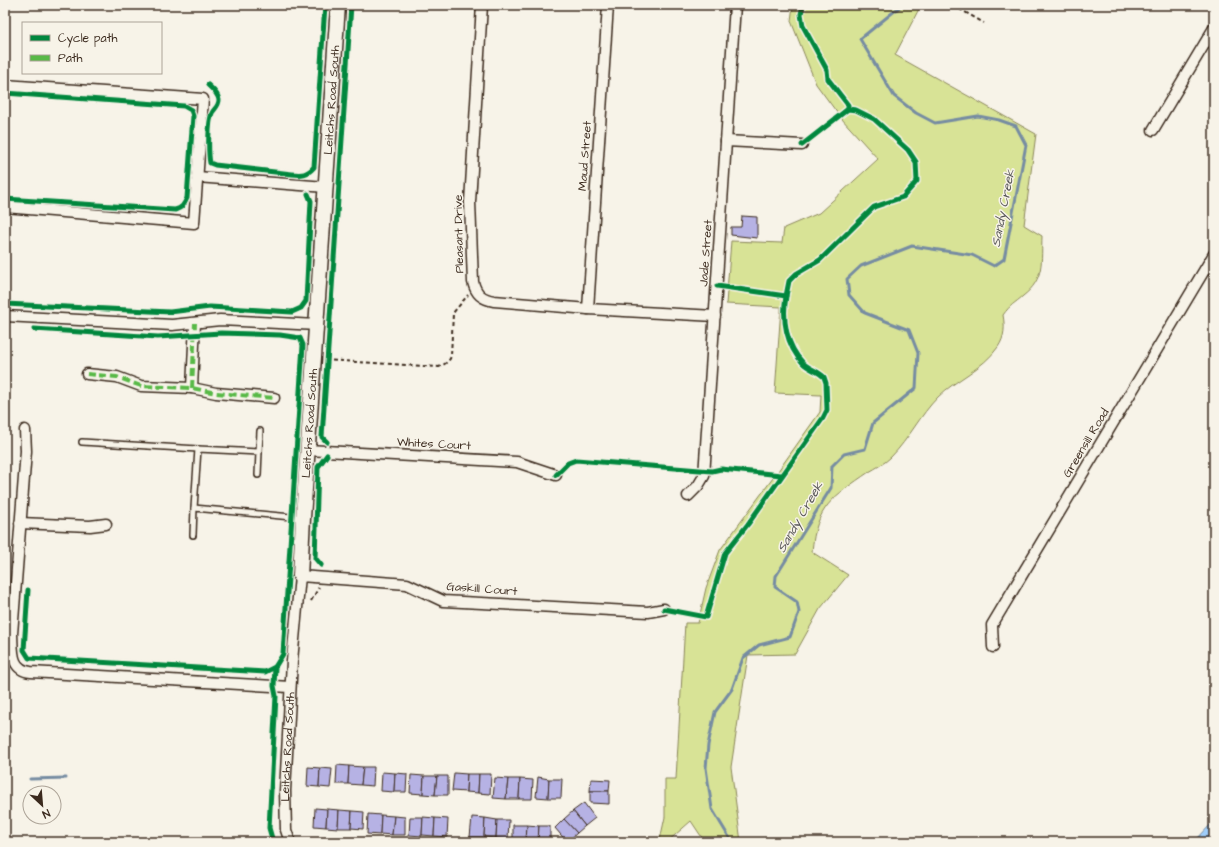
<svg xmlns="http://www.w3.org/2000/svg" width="1219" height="847" font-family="'Architects Daughter',sans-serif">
<rect width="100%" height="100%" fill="#f7f3e8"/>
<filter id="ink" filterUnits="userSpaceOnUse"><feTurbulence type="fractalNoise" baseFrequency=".025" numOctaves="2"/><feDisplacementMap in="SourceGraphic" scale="8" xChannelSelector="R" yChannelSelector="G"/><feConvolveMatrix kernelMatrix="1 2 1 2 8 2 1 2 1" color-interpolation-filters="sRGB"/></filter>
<g filter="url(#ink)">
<path fill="#d8e396" stroke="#8a865a" d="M 793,5 L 921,5 L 895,55 L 1036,134 L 1024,225 L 1042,236 C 1041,261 1045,279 1023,296 C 1014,304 1011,304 1003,315 C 1005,326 1005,337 998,347 C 983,369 956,379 938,397 C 920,415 909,439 891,457 C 885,463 876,468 869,472 C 833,497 816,506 812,552 L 848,575 L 820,609 L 795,654 L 748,655 L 731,767 L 741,842 L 705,842 L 691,821 L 667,842 L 658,842 L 660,840 L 665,817 L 665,779 L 676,779 L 685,623 L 698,623 L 706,588 L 720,550 L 773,478 L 820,412 L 821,395 L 775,393 L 781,307 L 726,304 L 731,241 L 782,243 L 784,228 L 819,213 L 878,159 L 841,118 L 816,84 L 791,21 Z"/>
<polygon fill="#9ecdfa" stroke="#768ca2" points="1214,821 1214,842 1194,842"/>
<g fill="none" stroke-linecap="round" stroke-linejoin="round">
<g stroke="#768ca2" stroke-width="3">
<polyline points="30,779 66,778"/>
<polyline points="732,842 712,809 706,768 708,745 715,712 732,689 743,658 759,645 790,637 799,612 797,602 775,587 776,576 831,488 832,466 844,454 865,449 873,423 916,388 918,353 909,330 865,313 849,295 847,279 861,266 912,246 972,255 994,266 1004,259 1026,145 1016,126 999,120 978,116 935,123 916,113 894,96 860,39 902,5"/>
</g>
</g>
<g fill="#b6b2e4" stroke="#3b2a1e">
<polygon points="742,216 757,217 757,238 731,235 731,227 741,227"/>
<polygon points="337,765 349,766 348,784 336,784"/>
<polygon points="349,766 363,767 361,785 348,784"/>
<polygon points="308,767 320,768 319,787 307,786"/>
<polygon points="363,767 374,767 373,786 361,785"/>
<polygon points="320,768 332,769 330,788 319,787"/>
<polygon points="382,772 395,773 394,792 381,791"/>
<polygon points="395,773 407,774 406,792 394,792"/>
<polygon points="454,773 467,774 466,792 452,791"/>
<polygon points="467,774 479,774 478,793 466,792"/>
<polygon points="479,774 491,774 490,794 478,793"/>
<polygon points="411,775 424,776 423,794 410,793"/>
<polygon points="424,776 437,776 435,795 423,794"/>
<polygon points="437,776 448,776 448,795 435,795"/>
<polygon points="538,777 549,779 548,798 536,797"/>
<polygon points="495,778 508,779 506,799 493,798"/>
<polygon points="508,779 520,779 519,799 506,799"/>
<polygon points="520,779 533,780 532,799 519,799"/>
<polygon points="549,779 562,779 561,798 548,798"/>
<polygon points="591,779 610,780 609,791 590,791"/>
<polygon points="590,791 609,791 609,804 590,803"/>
<polygon points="584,803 595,818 585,826 573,811"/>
<polygon points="315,808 327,809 326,827 314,826"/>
<polygon points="327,809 339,810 338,828 326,827"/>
<polygon points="339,810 352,811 351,828 338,828"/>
<polygon points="352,811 364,812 363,829 351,828"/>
<polygon points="573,811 585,826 577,833 564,819"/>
<polygon points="368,814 381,815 380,835 367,834"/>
<polygon points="381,815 394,816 392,835 380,834"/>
<polygon points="394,816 405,817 405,835 392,835"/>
<polygon points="410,817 423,817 422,836 409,835"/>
<polygon points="423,817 435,818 434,836 422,835"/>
<polygon points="472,817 485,818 484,837 470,837"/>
<polygon points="435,818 448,819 447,837 434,836"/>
<polygon points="485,818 497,820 496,838 484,837"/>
<polygon points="564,819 577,833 567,842 555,828"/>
<polygon points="497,820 509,820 508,839 496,838"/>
<polygon points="513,825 527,825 526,842 513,842"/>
<polygon points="527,825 539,826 538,842 526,842"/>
<polygon points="539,826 550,826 550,842 538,842"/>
</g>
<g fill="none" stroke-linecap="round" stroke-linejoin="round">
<defs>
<g id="lane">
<polyline points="82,442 198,449"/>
<polyline points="259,452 260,431"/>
<polyline points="194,508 198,449 259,452 258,475"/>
<polyline points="193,535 194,508 302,518"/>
</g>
<g id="street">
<path d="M 482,5 L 470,202 L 473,282 C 476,294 482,299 494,301 L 588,309 L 715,316"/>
<polyline points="5,85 203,99 194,223 5,207"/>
<polyline points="1153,130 1214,28"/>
<polyline points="726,141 802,145"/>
<polyline points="197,177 326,187"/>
<polyline points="588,309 608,5"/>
<polyline points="5,316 172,325 220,320 317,325"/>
<polyline points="87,374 117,377 141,386 192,388 216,393 274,398"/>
<polyline points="192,388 195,323"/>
<path d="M 25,430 L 26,451 L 12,634 C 13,650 10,670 31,672 L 290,687"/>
<polyline points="308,450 517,462 556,475"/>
<polyline points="688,496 698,486 704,476 735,5"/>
<polyline points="20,523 90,526 106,524"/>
<polyline points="993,647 992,625 1214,254"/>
<path id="s1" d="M 290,842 L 286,830 L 285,791 L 292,661 L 300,576 L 407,584 L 443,601 L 648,612 L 664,609"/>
</g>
<g id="secondary">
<path id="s2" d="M 300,576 L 303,518 L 338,5"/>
</g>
</defs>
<use href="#lane" stroke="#3b2a1e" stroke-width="8"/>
<use href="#street" stroke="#3b2a1e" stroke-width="13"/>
<use href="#secondary" stroke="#3b2a1e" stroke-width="17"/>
<g stroke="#3b2a1e" stroke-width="2" stroke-dasharray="4 3" stroke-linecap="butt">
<polyline points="953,5 984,23"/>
<polyline points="940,7 941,5"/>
<path d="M 208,85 C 218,94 223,101 212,113"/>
<polyline points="209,160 210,163 215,165 274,172"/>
<polyline points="302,174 309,173"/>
<path d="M 164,209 C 173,210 179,211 185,203"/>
<polyline points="5,304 170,312 210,307 292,312 301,308"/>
<polyline points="34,329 158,337 171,336"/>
<path d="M 203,334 C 235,331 268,333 300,338"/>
<polyline points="175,336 185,335"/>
<path d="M 325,360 L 439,367 C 445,364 449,362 451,356 L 453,313 L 468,295"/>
<polyline points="324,401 322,437 326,441"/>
<polyline points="317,507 315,558 321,565"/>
<polyline points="311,601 319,587"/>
<polyline points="275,677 275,667"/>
<polyline points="273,842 269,828 276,696"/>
<polyline points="662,842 666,839"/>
</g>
<use href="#lane" stroke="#f7f3e8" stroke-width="5"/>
<use href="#street" stroke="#f7f3e8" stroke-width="10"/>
<use href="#secondary" stroke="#f7f3e8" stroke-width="14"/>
<g stroke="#58b947" stroke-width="4" stroke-dasharray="8 4" stroke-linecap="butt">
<polyline points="87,374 117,377 141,386 192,388 216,393 274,398"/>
<polyline points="192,388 195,323"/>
</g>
<defs>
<g id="cycleway">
<path d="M 208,85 C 212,89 218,93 219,100 C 219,106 214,109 212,113 C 208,122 208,153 210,163 L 215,165 L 292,174 C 302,175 307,175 314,167 L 325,5"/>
<path d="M 5,93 L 184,106 L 191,110 L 193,116 L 187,198 C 184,205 182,208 175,210 L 5,199"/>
<polyline points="802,145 848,109 848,105 828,79 827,70 803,26 801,14 803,5"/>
<polyline points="717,286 786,296 789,281 796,274 820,260 874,207 903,197 917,181 916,162 908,150 874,119 856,110 848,109"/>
<polyline points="5,304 170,312 210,307 292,312 301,308 306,301 311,201 308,194"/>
<polyline points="327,442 322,437 351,5"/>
<polyline points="556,475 568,463 576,460 712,471 721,469 781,475"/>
<polyline points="321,565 315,558 318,467 327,455"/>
<polyline points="28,590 24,650 29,658 265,672 275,667 283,654 303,345 300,338 280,335 221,333 158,337 34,329"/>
<path d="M 664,609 L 706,617 L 725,553 L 748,524 L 823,418 L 827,410 L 826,383 L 824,377 C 818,371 809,369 803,363 C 786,345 782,320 786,296"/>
<polyline points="273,842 269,828 276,696 274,686 275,667"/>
</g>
</defs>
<use href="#cycleway" stroke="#f7f3e8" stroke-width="8"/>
<use href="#cycleway" stroke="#00873e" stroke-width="5"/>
</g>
</g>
<g text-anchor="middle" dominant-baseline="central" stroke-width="3" stroke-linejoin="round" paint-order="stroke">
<g font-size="12" fill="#3b2a1e" stroke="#f7f3e8">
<text stroke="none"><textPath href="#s2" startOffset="477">Leitchs Road South</textPath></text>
<text transform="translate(585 156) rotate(-86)">Maud Street</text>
<text transform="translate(459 234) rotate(-91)">Pleasant Drive</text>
<text transform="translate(706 253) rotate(-86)">Jade Street</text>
<text stroke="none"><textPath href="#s2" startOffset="153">Leitchs Road South</textPath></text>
<text transform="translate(1086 443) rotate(-59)">Greensill Road</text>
<text transform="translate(434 444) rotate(3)">Whites Court</text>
<text transform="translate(482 589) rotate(4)">Gaskill Court</text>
<text stroke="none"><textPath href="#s1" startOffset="96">Leitchs Road South</textPath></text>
</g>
<g font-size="13" font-style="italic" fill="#545355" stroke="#f7f3e8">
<text transform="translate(1003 208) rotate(-79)">Sandy Creek</text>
<text transform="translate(800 517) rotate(-60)">Sandy Creek</text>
</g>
</g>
<rect width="1219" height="847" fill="none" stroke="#f7f3e8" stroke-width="20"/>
<rect x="10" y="10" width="1199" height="827" fill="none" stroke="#3b2a1e" stroke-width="1.5" filter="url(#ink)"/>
<rect x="22" y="22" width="140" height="52" fill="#f7f3e8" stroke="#aca397"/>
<rect x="30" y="35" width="20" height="6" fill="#00873e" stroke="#aca397"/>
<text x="58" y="42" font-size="12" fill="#3b2a1e">Cycle path</text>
<rect x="30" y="55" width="20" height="6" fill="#58b947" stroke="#aca397"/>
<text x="58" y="62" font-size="12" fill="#3b2a1e">Path</text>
<g transform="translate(42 805) rotate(154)"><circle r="19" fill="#f7f3e8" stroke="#aca397"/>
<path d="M0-3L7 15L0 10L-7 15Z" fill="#3b2a1e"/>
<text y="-6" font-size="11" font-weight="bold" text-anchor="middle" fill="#3b2a1e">N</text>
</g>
</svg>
